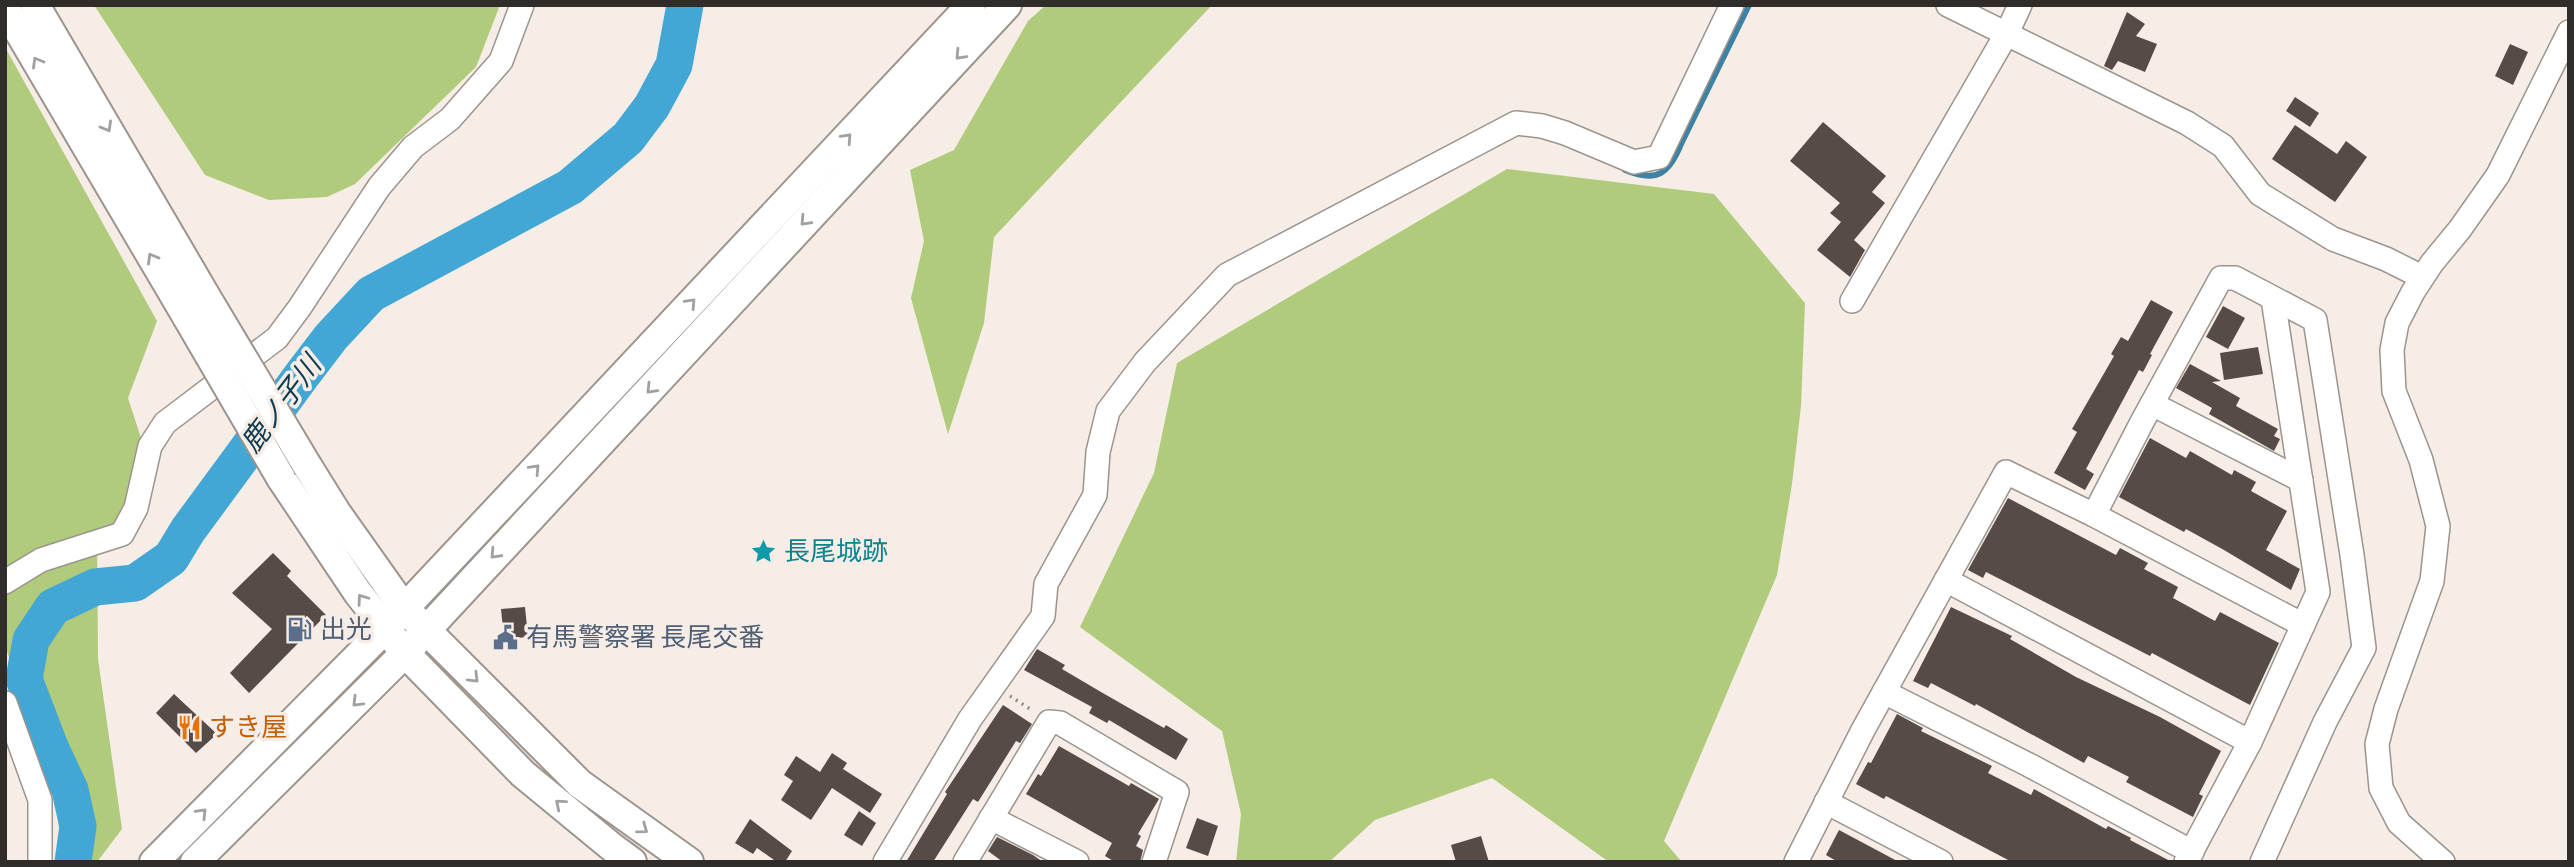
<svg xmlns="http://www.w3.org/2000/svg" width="2574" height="867" font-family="'Alegreya Sans','Noto Sans JP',sans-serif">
<rect width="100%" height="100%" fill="#f6ede6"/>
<g fill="#b0cb7b">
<polygon points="94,5 500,5 476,67 355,184 327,197 269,200 205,175"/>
<polygon points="1046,5 1212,5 994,237 984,323 948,434 911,298 924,241 910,170 954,150 1028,21"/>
<polygon points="5,47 157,321 128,398 154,478 113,530 97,535 98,659 122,829 97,862 63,862 53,777 5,646"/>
<polygon points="1507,169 1714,194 1805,303 1801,406 1792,484 1777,575 1664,841 1682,862 1609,862 1492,778 1375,820 1329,862 1236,862 1241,814 1222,731 1080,627 1154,473 1177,363"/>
</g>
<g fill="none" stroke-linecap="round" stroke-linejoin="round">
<path stroke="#3d82a2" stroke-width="6" d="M 1625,170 C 1657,183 1669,174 1681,144 L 1749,5"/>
<polyline stroke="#43a7d6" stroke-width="37" points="73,862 78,826 70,790 50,747 24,679 31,640 53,607 95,587 135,583 171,558 188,530 302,375 331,337 371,294 570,187 628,138 652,106 674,65 685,5"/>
</g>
<g fill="#554c48">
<polygon points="2127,12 2145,24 2136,36 2157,44 2145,72 2118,61 2112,70 2104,66"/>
<polygon points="2510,44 2528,52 2513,85 2495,76"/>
<polygon points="2295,97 2319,113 2310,127 2286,111"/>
<polygon points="1823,122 1886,176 1872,192 1885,203 1854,240 1865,250 1850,277 1817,250 1841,222 1830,213 1840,203 1790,161"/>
<polygon points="2295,125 2337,154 2346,141 2367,157 2335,202 2272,159"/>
<polygon points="2151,300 2173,312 2150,354 2152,355 2143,372 2139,370 2086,469 2094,474 2085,490 2054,473 2077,432 2072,429 2114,356 2111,354 2121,337 2128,341"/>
<polygon points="2223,306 2245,318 2228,349 2206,337"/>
<polygon points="2258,347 2263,374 2224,380 2220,353"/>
<polygon points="2190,364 2221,381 2212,382 2240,398 2236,406 2278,429 2274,436 2280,439 2274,451 2209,414 2212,408 2176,388"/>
<polygon points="2150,438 2186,458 2190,451 2232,475 2234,470 2256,482 2251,491 2287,511 2266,550 2300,569 2291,590 2224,550 2186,529 2184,532 2119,497"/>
<polygon points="2008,498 2116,555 2120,548 2148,563 2144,569 2178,587 2173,598 2215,621 2220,612 2279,643 2250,705 2152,653 2150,656 1986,572 1983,578 1968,570"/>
<polygon points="273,553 291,571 287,576 326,615 249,693 230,673 272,629 232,593"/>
<polygon points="525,607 528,637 504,639 501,609"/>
<polygon points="1951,607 2012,636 2010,639 2076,677 2160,717 2221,751 2199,794 2203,796 2193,817 2126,782 2129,777 2088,756 2084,763 1976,704 1975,706 1931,683 1928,688 1913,681"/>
<polygon points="1037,649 1065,665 1062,669 1101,692 1164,728 1166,725 1188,739 1176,760 1109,720 1107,723 1089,713 1092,707 1024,670"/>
<polygon points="174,694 217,734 196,753 156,713"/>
<polygon points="1003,705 1032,724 1020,743 1016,741 978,802 973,799 933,862 906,862 947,794 945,792"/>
<polygon points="1897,714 1923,728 1921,731 1992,766 1988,773 2031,795 2034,789 2106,829 2108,826 2131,838 2130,840 2172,862 2012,862 1886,796 1884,799 1856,784 1868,762 1871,763"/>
<polygon points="1059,746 1129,786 1131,783 1159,799 1138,834 1141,836 1136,846 1143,850 1140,862 1115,862 1105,856 1112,843 1026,794 1038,774 1041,776"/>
<polygon points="832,753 847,763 843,769 882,794 870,813 832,788 811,820 781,800 793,781 784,775 796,756 820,772"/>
<polygon points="859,811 876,823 862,846 844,835"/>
<polygon points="1197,818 1218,826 1208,856 1186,848"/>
<polygon points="750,819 792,851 785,862 777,862 757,848 753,854 735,843"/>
<polygon points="1839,830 1899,862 1838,862 1826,855"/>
<polygon points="1481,836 1489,862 1456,862 1451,845"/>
<polygon points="997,837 1033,855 1043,862 1003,862 988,851"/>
</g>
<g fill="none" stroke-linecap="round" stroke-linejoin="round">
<defs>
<g id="minor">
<polyline points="1948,5 2187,123 2223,146 2260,194 2333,239 2386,259 2422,277"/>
<polyline points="1852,301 2007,33 2020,5"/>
<polyline points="2152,404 2301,480"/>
<polyline points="2094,515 2142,422 2221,278 2235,278 2315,320 2352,555 2364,648 2325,722 2262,862"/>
<polyline points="1946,580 2250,742"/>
<polyline points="5,582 41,560 122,534 136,508 150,446 165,423 277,338 300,307 379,187 413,147 450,119 501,61 522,5"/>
<polyline points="1884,692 2029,765 2192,852"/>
<polyline points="5,703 40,800 40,862"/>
<polyline points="1826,802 1941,862"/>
<polyline points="991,818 1077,862"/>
<polyline points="885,862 970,719 1043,616 1046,584 1095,495 1098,452 1108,411 1145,362 1227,275 1516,123 1542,126 1565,133 1634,162 1659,157 1732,5"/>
<polyline points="965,862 1049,722 1060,723 1177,792 1154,862"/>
<polyline points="1796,862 1863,730 2006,472 2094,515 2303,625"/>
<polyline points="2186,862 2250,742 2318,592 2273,299"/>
<polyline points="2443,862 2399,823 2381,788 2377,744 2386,709 2432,581 2438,526 2421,460 2394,391 2392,350 2397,323 2413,292 2432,263 2460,229 2498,175 2569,32"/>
</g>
<g id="tertiary">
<polyline points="35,5 211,305"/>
<polyline points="5,8 187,317"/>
<polyline points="308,467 336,512 404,608 580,784 689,862"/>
<polyline points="281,478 358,593 405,653 523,774 613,848 632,862"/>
<polyline points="154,862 385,629 971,5"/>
<polyline points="195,862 405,653 1007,5"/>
</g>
</defs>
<use href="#minor" stroke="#9c948d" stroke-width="26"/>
<use href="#tertiary" stroke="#9c948d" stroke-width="32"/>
<polyline stroke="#928c87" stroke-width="3.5" stroke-dasharray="2 5" stroke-linecap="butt" points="1010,696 1033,711"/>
<use href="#minor" stroke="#fff" stroke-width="23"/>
<use href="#tertiary" stroke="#fff" stroke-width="28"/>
<defs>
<g id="tertiary-bridge">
<polyline points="211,305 308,467"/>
<polyline points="187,317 281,478"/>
</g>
</defs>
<use href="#tertiary-bridge" stroke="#9c948d" stroke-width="32" stroke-linecap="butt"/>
<use href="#tertiary-bridge" stroke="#fff" stroke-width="28"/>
</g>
<defs><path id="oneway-chevron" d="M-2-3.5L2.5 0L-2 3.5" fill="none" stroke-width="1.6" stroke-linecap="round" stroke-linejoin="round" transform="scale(1.75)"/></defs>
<g stroke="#a1a09f">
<use href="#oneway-chevron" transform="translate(960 55) rotate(133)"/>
<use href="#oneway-chevron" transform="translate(37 62) rotate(-120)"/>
<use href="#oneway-chevron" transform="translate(107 127) rotate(60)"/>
<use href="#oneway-chevron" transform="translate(847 138) rotate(-47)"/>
<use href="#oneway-chevron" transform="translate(805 221) rotate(133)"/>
<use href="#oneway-chevron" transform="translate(152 258) rotate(-120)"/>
<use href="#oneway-chevron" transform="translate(691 303) rotate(-47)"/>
<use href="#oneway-chevron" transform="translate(651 389) rotate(134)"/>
<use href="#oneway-chevron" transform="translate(535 469) rotate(-47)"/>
<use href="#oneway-chevron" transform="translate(495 554) rotate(133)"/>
<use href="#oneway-chevron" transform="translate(362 599) rotate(-126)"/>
<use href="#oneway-chevron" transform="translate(474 678) rotate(45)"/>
<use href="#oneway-chevron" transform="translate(357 702) rotate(135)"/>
<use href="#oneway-chevron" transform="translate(560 804) rotate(-140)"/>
<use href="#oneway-chevron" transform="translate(202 813) rotate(-46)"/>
<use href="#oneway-chevron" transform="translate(643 829) rotate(36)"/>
</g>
<defs>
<symbol id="sight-bare" viewBox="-9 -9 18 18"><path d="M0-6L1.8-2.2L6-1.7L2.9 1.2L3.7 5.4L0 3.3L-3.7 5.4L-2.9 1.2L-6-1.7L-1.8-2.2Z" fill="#0f9aa8" stroke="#f6ede6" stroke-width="2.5" paint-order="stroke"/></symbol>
<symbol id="fuel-bare" viewBox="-9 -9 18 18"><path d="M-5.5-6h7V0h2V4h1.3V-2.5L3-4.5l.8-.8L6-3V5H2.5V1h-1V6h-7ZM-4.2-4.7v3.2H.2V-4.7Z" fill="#5c6f8a" stroke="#f6ede6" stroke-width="2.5" paint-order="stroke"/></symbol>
<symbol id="civic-bare" viewBox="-9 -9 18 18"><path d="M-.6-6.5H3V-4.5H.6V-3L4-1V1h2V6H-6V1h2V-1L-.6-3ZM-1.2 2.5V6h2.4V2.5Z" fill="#5c6f8a" stroke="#f6ede6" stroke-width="2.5" paint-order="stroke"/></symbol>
<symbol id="restaurant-bare" viewBox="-9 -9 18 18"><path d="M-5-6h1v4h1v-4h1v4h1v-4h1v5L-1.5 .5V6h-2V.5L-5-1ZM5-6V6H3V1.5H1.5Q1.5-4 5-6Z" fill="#e8710a" stroke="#f6ede6" stroke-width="2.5" paint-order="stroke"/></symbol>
</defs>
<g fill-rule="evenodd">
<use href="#sight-bare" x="746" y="534" width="35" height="35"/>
<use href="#fuel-bare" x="282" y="612" width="35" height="35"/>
<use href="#civic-bare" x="488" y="620" width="35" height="35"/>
<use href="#restaurant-bare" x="172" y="710" width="35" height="35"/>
</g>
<g text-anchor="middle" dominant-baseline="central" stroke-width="7" stroke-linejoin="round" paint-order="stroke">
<g font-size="26" fill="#0d838f" stroke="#f6ede6" text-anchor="start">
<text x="784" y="552">長尾城跡</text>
</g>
<g font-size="26" fill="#4e5e75" stroke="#f6ede6" text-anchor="start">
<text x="320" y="630">出光</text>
<text x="526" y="638">有馬警察署 長尾交番</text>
</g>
<g font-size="26" fill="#c56008" stroke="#f6ede6" text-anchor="start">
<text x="209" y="728">すき屋</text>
</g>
<g font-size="28" font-style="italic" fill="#103b4f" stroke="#f6ede6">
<text transform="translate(282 405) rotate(-53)">鹿ノ子川</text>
</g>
</g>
<rect width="2574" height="867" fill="none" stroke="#2f2c29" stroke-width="14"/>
</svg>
